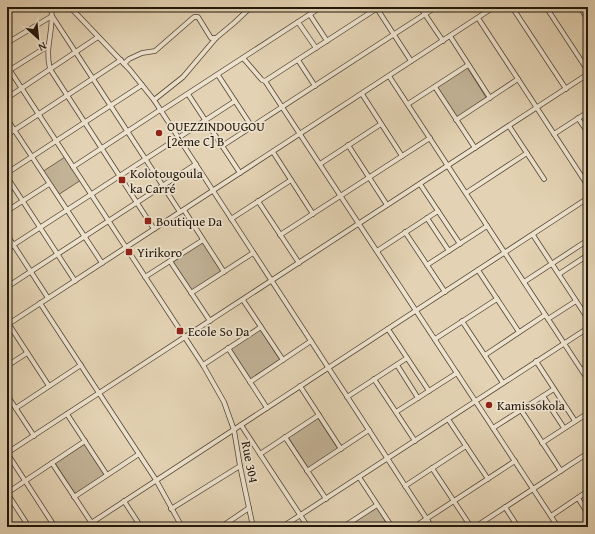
<svg xmlns="http://www.w3.org/2000/svg" width="595" height="534" font-family="'Gentium Book Plus',serif">
<rect width="100%" height="100%" fill="#e3d2b3"/>
<filter id="stains"><feTurbulence type="fractalNoise" baseFrequency=".005" numOctaves="4"/><feColorMatrix values="0 0 0 0 .2 0 0 0 0 .09 0 0 0 0 .02 0 0 0 .5 -.17"/></filter>
<radialGradient id="worn" r=".72"><stop offset=".6" stop-color="#630" stop-opacity="0"/><stop offset="1" stop-color="#630" stop-opacity=".3"/></radialGradient>
<g fill="#c2b296" stroke="#726450">
<polygon points="467,67 487,99 456,118 436,87"/>
<polygon points="65,157 81,180 58,195 42,172"/>
<polygon points="202,241 222,272 192,292 172,261"/>
<polygon points="260,329 280,360 249,380 230,349"/>
<polygon points="318,418 338,449 308,468 288,437"/>
<polygon points="85,444 105,475 75,494 55,463"/>
<polygon points="376,506 389,527 346,527"/>
</g>
<g fill="none" stroke-linecap="round" stroke-linejoin="round">
<defs>
<g id="minor">
<path d="M 51,7 C 55,28 44,47 50,69 L 154,229"/>
<polyline points="70,7 130,70 154,100 432,527"/>
<polyline points="376,7 411,61"/>
<polyline points="420,7 443,41"/>
<polyline points="512,7 566,89"/>
<polyline points="546,7 588,71"/>
<polyline points="580,7 588,20"/>
<polyline points="310,15 327,41"/>
<polyline points="478,18 588,186"/>
<polyline points="298,22 316,48"/>
<polyline points="450,36 490,98"/>
<polyline points="7,43 52,16 180,212"/>
<polyline points="243,58 262,80 265,81 558,527"/>
<polyline points="298,60 315,86"/>
<polyline points="124,64 129,59 142,53 155,51 194,17 198,17 211,38 216,38"/>
<polyline points="7,66 203,365 224,402 234,430 240,466 253,527"/>
<polyline points="10,70 48,46"/>
<polyline points="218,75 252,127"/>
<polyline points="389,76 588,380"/>
<polyline points="265,81 379,7"/>
<polyline points="435,87 475,148"/>
<polyline points="188,94 240,173"/>
<polyline points="362,94 402,156"/>
<polyline points="7,98 98,37"/>
<polyline points="154,100 183,77 216,38 234,23 251,7"/>
<polyline points="408,104 468,65"/>
<polyline points="161,111 321,7"/>
<polyline points="578,118 588,133"/>
<polyline points="7,119 102,263"/>
<polyline points="456,120 518,79"/>
<polyline points="509,126 544,179"/>
<polyline points="554,134 588,112"/>
<polyline points="7,135 121,60"/>
<polyline points="348,145 387,205"/>
<polyline points="222,146 436,7"/>
<polyline points="273,152 313,214"/>
<polyline points="320,164 381,124"/>
<polyline points="73,167 160,110"/>
<polyline points="7,173 142,85"/>
<polyline points="7,177 75,281"/>
<polyline points="420,184 460,244"/>
<polyline points="466,193 527,153"/>
<polyline points="258,201 299,263"/>
<polyline points="184,210 224,272"/>
<polyline points="7,211 49,184"/>
<polyline points="427,218 449,251"/>
<polyline points="231,219 291,180"/>
<polyline points="405,232 445,292"/>
<polyline points="7,235 48,298"/>
<polyline points="280,235 430,138"/>
<polyline points="533,235 588,319"/>
<polyline points="7,249 235,101"/>
<polyline points="377,251 438,211"/>
<polyline points="170,261 210,321"/>
<polyline points="427,265 487,226"/>
<polyline points="478,270 519,332"/>
<polyline points="559,274 588,255"/>
<polyline points="145,277 203,240"/>
<polyline points="524,282 588,240"/>
<polyline points="7,287 196,164"/>
<polyline points="191,293 253,253"/>
<polyline points="243,300 283,360"/>
<polyline points="40,303 156,480 182,527"/>
<polyline points="548,319 576,301"/>
<polyline points="462,321 503,383"/>
<polyline points="8,323 49,386"/>
<polyline points="7,325 494,7"/>
<polyline points="388,329 429,391"/>
<polyline points="435,339 497,299"/>
<polyline points="228,348 267,408"/>
<polyline points="485,355 545,315"/>
<polyline points="536,361 575,421"/>
<polyline points="203,365 261,327"/>
<polyline points="397,365 418,398"/>
<polyline points="7,366 27,353"/>
<polyline points="582,370 588,366"/>
<polyline points="374,379 415,441"/>
<polyline points="250,382 311,341"/>
<polyline points="300,386 341,449"/>
<polyline points="7,395 34,436"/>
<polyline points="543,396 564,428"/>
<polyline points="347,397 407,358"/>
<polyline points="16,408 81,365"/>
<polyline points="521,410 561,471"/>
<polyline points="396,412 457,373"/>
<polyline points="67,414 107,475"/>
<polyline points="448,419 488,479"/>
<polyline points="241,425 308,527"/>
<polyline points="493,428 554,389"/>
<polyline points="285,437 326,499"/>
<polyline points="542,443 588,413"/>
<polyline points="7,453 588,74"/>
<polyline points="7,453 55,527"/>
<polyline points="260,454 319,415"/>
<polyline points="52,463 91,522"/>
<polyline points="432,468 471,527"/>
<polyline points="307,471 369,430"/>
<polyline points="359,477 392,527"/>
<polyline points="405,486 466,446"/>
<polyline points="7,493 85,441"/>
<polyline points="7,493 29,527"/>
<polyline points="74,497 139,454"/>
<polyline points="578,498 588,514"/>
<polyline points="124,501 141,527"/>
<polyline points="505,507 518,527"/>
<polyline points="171,509 240,466"/>
<polyline points="551,516 588,491"/>
<polyline points="85,527 588,198"/>
<polyline points="221,527 249,508"/>
<polyline points="282,527 588,328"/>
<polyline points="343,527 377,505"/>
<polyline points="414,527 515,461"/>
<polyline points="475,527 588,453"/>
</g>
</defs>
<use href="#minor" stroke="#524634" stroke-width="5.5"/>
<use href="#minor" stroke="#ede2ce" stroke-width="4"/>
</g>
<g fill="#8f2418" stroke="#ede2ce" stroke-width="1.5">
<circle cx="159" cy="133" r="4"/>
<rect x="118" y="176" width="8" height="8" rx="2"/>
<rect x="144" y="217" width="8" height="8" rx="2"/>
<rect x="125" y="248" width="8" height="8" rx="2"/>
<rect x="176" y="327" width="8" height="8" rx="2"/>
<circle cx="489" cy="405" r="4"/>
</g>
<g text-anchor="middle" dominant-baseline="central" stroke-width="3.5" stroke-linejoin="round" paint-order="stroke">
<g font-size="13" fill="#21170a" stroke="#ede2ce" text-anchor="start">
<text x="167" y="126">OUEZZINDOUGOU<tspan x="167" dy="15">[2ème C] B</tspan></text>
<text x="130" y="173">Kolotougoula<tspan x="130" dy="15">ka Carré</tspan></text>
<text x="156" y="221">Boutique Da</text>
<text x="137" y="252">Yirikoro</text>
<text x="188" y="331">Ecole So Da</text>
<text x="497" y="405">Kamissokola</text>
</g>
<g font-size="13" fill="#21170a" stroke="#ede2ce">
<text transform="translate(250 462) rotate(79)">Rue 304</text>
</g>
</g>
<rect width="595" height="534" fill="none" stroke="#e3d2b3" stroke-width="24"/>
<rect x="8" y="8" width="579" height="518" fill="none" stroke="#21170a" stroke-width="2"/>
<rect x="12" y="12" width="571" height="510" fill="none" stroke="#21170a"/>
<g transform="translate(38 38) rotate(153)" stroke="#ede2ce" stroke-width="3" paint-order="stroke">
<path d="M0-3L7 15L0 10L-7 15Z" fill="#21170a"/>
<text y="-6" font-size="11" font-weight="bold" text-anchor="middle" fill="#21170a">N</text>
</g>
<rect width="100%" height="100%" filter="url(#stains)"/>
<rect width="100%" height="100%" fill="url(#worn)"/>
</svg>
